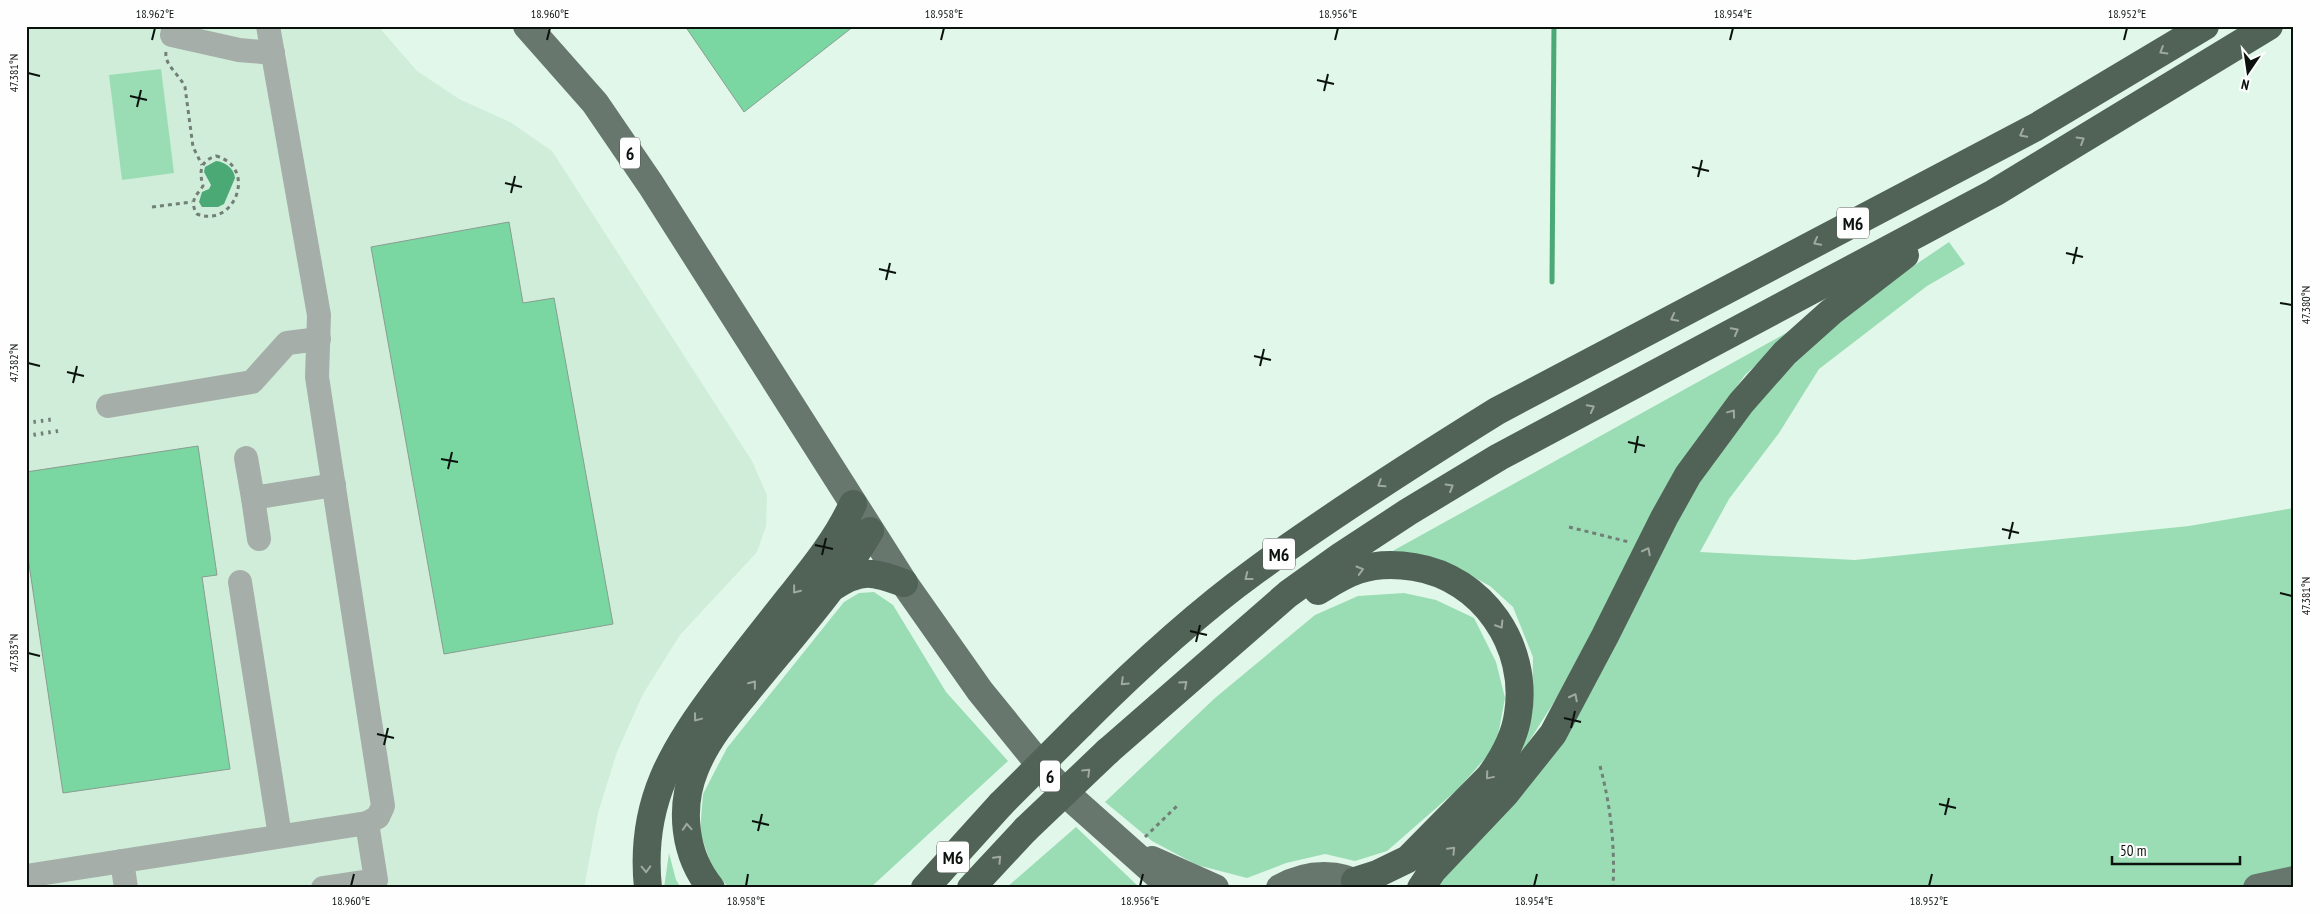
<svg xmlns="http://www.w3.org/2000/svg" width="2320" height="914" font-family="'PT Sans Narrow',sans-serif">
<rect width="100%" height="100%" fill="#e1f7e9"/>
<polygon fill="#d0edda" points="26,26 378,26 417,71 459,99 510,122 552,151 752,461 767,495 766,526 757,552 680,635 643,694 617,752 598,813 584,888 26,888"/>
<g fill="#9addb4">
<polygon points="161,69 174,173 122,180 109,75"/>
<polygon points="1949,242 1965,264 1927,286 1819,369 1779,433 1729,499 1700,552 1855,560 2189,526 2294,508 2294,888 1430,888 1484,829 1699,471 1783,371 1878,290"/>
<polygon points="1797,327 1745,375 1685,459 1568,680 1519,757 1532,714 1533,657 1513,607 1490,586 1449,564 1389,553"/>
<polygon points="874,592 893,605 946,692 1008,761 870,888 729,888 713,870 700,832 703,794 727,748 844,602 859,593"/>
<polygon points="1404,593 1436,600 1474,618 1496,662 1505,698 1496,746 1458,789 1387,851 1355,861 1325,854 1286,863 1247,878 1197,865 1152,841 1105,802 1215,698 1315,615 1358,596"/>
<polygon points="1076,827 1140,888 1006,888"/>
<polygon points="669,853 676,880 681,888 664,888"/>
</g>
<path fill="#4ba976" d="M 216,161 C 225,162 234,168 235,178 L 224,204 L 218,207 L 202,207 L 199,202 L 202,192 L 209,189 L 211,185 L 204,172 L 205,167 Z"/>
<g fill="none" stroke-linecap="round" stroke-linejoin="round">
<polyline stroke="#4ba976" stroke-width="5" points="1552,282 1554,26"/>
</g>
<g fill="#7ad7a2" stroke="#899d90">
<polygon points="685,26 854,26 744,112"/>
<polygon points="509,222 523,303 554,298 613,624 444,654 371,247"/>
<polygon points="198,446 217,575 202,577 230,769 63,793 26,544 26,472"/>
</g>
<g fill="none" stroke-linecap="round" stroke-linejoin="round">
<g stroke="#717f76" stroke-width="3" stroke-dasharray="4 4" stroke-linecap="butt">
<path d="M 166,52 C 164,65 180,75 185,87 L 193,147 L 202,165"/>
<path d="M 216,156 C 258,167 235,229 197,214 C 189,201 196,196 203,186 C 199,171 200,161 216,156 Z"/>
<polyline points="152,207 192,202"/>
<polyline points="1569,527 1629,542"/>
<path d="M 1600,766 C 1611,807 1615,846 1613,888"/>
<polyline points="1145,837 1177,806"/>
</g>
<g stroke="#a5aea8" stroke-width="24">
<polyline points="174,26 172,35 239,50 273,53"/>
<polyline points="108,406 252,382 287,343 319,339"/>
<polyline points="246,458 253,498"/>
<polyline points="259,539 253,498 334,485"/>
<polyline points="240,582 280,836"/>
<polyline points="122,861 126,888"/>
<polyline points="26,876 367,823 378,817 383,806 317,377 319,315 268,26"/>
<polyline points="323,888 376,880 367,823"/>
</g>
<g stroke="#67776d" stroke-width="28">
<polyline points="527,26 595,103 651,185 904,583 980,691 1049,776 1072,799 1172,888"/>
<polyline points="1152,860 1215,888"/>
<path d="M 1280,888 C 1309,872 1339,872 1367,888"/>
<polyline points="2257,888 2294,880"/>
</g>
<g stroke="#516357" stroke-width="28">
<path d="M 833,587 C 862,568 873,572 904,583"/>
<path d="M 1318,591 C 1331,583 1343,575 1358,570 C 1376,564 1396,564 1414,567 C 1483,578 1529,646 1518,714 C 1515,737 1503,758 1490,776 L 1408,859 L 1377,874 L 1355,881"/>
<path d="M 1081,724 C 1136,669 1193,616 1255,571 C 1333,514 1415,462 1497,411 L 2036,127 L 2205,26"/>
<polyline points="1108,751 1288,594 1341,556 1408,512 1499,457 1994,193 2269,26"/>
<path d="M 648,888 C 639,802 673,749 722,684 C 744,655 767,626 790,597 C 814,567 837,539 853,504"/>
<path d="M 711,888 C 684,855 679,808 695,769 C 708,736 733,709 755,682 C 795,633 838,585 870,531"/>
<polyline points="925,888 1001,804"/>
<polyline points="971,888 1026,829"/>
<polyline points="1421,888 1433,870 1506,793 1553,734 1605,636 1664,518 1688,475 1741,403 1785,353 1831,312 1905,255"/>
</g>
<g stroke="#728078" stroke-width="4" stroke-dasharray="2.5 5" stroke-linecap="butt">
<polyline points="26,423 55,419"/>
<polyline points="26,436 58,431"/>
</g>
<g stroke="#516357" stroke-width="28">
<polyline points="1001,804 1081,724"/>
<polyline points="1026,829 1108,751"/>
</g>
</g>
<defs><path id="oneway-chevron" d="M-2-3.5L2.5 0L-2 3.5" fill="none" stroke-width="1.6" stroke-linecap="round" stroke-linejoin="round" transform="scale(1.25)"/></defs>
<g stroke="#9fa9a2">
<use href="#oneway-chevron" transform="translate(2163 51) rotate(149)"/>
<use href="#oneway-chevron" transform="translate(2023 134) rotate(152)"/>
<use href="#oneway-chevron" transform="translate(2081 140) rotate(-31)"/>
<use href="#oneway-chevron" transform="translate(1817 242) rotate(152)"/>
<use href="#oneway-chevron" transform="translate(1674 318) rotate(152)"/>
<use href="#oneway-chevron" transform="translate(1735 331) rotate(-28)"/>
<use href="#oneway-chevron" transform="translate(1591 408) rotate(-28)"/>
<use href="#oneway-chevron" transform="translate(1732 413) rotate(-53)"/>
<use href="#oneway-chevron" transform="translate(1381 484) rotate(147)"/>
<use href="#oneway-chevron" transform="translate(1450 487) rotate(-31)"/>
<use href="#oneway-chevron" transform="translate(1647 551) rotate(-63)"/>
<use href="#oneway-chevron" transform="translate(1360 570) rotate(-16)"/>
<use href="#oneway-chevron" transform="translate(1248 577) rotate(142)"/>
<use href="#oneway-chevron" transform="translate(796 590) rotate(129)"/>
<use href="#oneway-chevron" transform="translate(1500 625) rotate(58)"/>
<use href="#oneway-chevron" transform="translate(1124 682) rotate(136)"/>
<use href="#oneway-chevron" transform="translate(753 684) rotate(-51)"/>
<use href="#oneway-chevron" transform="translate(1184 684) rotate(-42)"/>
<use href="#oneway-chevron" transform="translate(1574 697) rotate(-63)"/>
<use href="#oneway-chevron" transform="translate(697 718) rotate(127)"/>
<use href="#oneway-chevron" transform="translate(1087 772) rotate(-44)"/>
<use href="#oneway-chevron" transform="translate(1489 776) rotate(130)"/>
<use href="#oneway-chevron" transform="translate(687 827) rotate(-94)"/>
<use href="#oneway-chevron" transform="translate(1452 850) rotate(-46)"/>
<use href="#oneway-chevron" transform="translate(998 859) rotate(-46)"/>
<use href="#oneway-chevron" transform="translate(646 869) rotate(88)"/>
</g>
<path fill="none" stroke="#0b120e" stroke-width="2" d="M 152,40 L 155,28M 547,40 L 550,28M 941,40 L 944,28M 1335,40 L 1338,28M 1730,40 L 1733,28M 2124,40 L 2127,28M 28,73 L 40,76M 1317,80 L 1334,84M 1324,91 L 1328,74M 130,96 L 147,100M 137,107 L 141,90M 1692,167 L 1709,171M 1698,177 L 1702,160M 505,183 L 522,187M 511,193 L 515,176M 2066,253 L 2083,257M 2073,264 L 2077,247M 879,269 L 896,273M 886,280 L 890,263M 2280,303 L 2292,305M 1254,356 L 1271,360M 28,363 L 40,366M 1260,366 L 1264,349M 67,372 L 84,376M 73,383 L 77,366M 1628,442 L 1645,446M 1635,453 L 1638,436M 441,459 L 458,462M 448,469 L 452,452M 2002,529 L 2019,533M 2009,539 L 2013,522M 815,545 L 833,549M 822,555 L 826,538M 2280,593 L 2292,596M 1190,631 L 1207,635M 1196,642 L 1200,625M 28,653 L 40,656M 1564,718 L 1581,722M 1571,728 L 1575,711M 377,734 L 394,738M 384,745 L 388,728M 1939,804 L 1956,808M 1945,815 L 1949,798M 752,821 L 769,825M 758,831 L 762,814M 351,886 L 354,874M 746,886 L 748,874M 1140,886 L 1143,874M 1534,886 L 1537,874M 1929,886 L 1932,874"/>
<g text-anchor="middle" dominant-baseline="central" stroke-width="5" stroke-linejoin="round" paint-order="stroke">
<g fill="#fefefe" stroke="#545956" stroke-width="1">
<rect x="620" y="137.5" width="20" height="31" rx="4"/>
<rect x="1837" y="207.5" width="32" height="31" rx="4"/>
<rect x="1263" y="538.5" width="32" height="31" rx="4"/>
<rect x="1040" y="760.5" width="20" height="31" rx="4"/>
<rect x="937" y="841.5" width="32" height="31" rx="4"/>
</g>
<g font-size="18" font-weight="bold" fill="#0b120e">
<text x="630" y="153">6</text>
<text x="1853" y="223">M6</text>
<text x="1279" y="554">M6</text>
<text x="1050" y="776">6</text>
<text x="953" y="857">M6</text>
</g>
</g>
<rect width="2320" height="914" fill="none" stroke="#fefefe" stroke-width="55"/>
<g transform="translate(2248 72) rotate(193)" stroke="#fefefe" stroke-width="4" paint-order="stroke">
<path d="M0-4L9 19L0 12L-9 19Z" fill="#0b120e"/>
<text y="-8" font-size="14" font-weight="bold" text-anchor="middle" fill="#0b120e">N</text>
</g>
<path d="M2112 856v8h128v-8" fill="none" stroke="#0b120e" stroke-width="2.5"/>
<text x="2120" y="856" font-size="15" fill="#0b120e" stroke="#fefefe" stroke-width="4" paint-order="stroke">50 m</text>
<rect x="28" y="28" width="2264" height="858" fill="none" stroke="#0b120e" stroke-width="2"/>
<g font-size="12" text-anchor="middle" fill="#0b120e">
<text x="155" y="18">18.962°E</text>
<text x="550" y="18">18.960°E</text>
<text x="944" y="18">18.958°E</text>
<text x="1338" y="18">18.956°E</text>
<text x="1733" y="18">18.954°E</text>
<text x="2127" y="18">18.952°E</text>
<text transform="translate(14 73) rotate(-90)" y="4">47.381°N</text>
<text transform="translate(2306 305) rotate(-90)" y="4">47.380°N</text>
<text transform="translate(14 363) rotate(-90)" y="4">47.382°N</text>
<text transform="translate(2306 596) rotate(-90)" y="4">47.381°N</text>
<text transform="translate(14 653) rotate(-90)" y="4">47.383°N</text>
<text x="351" y="905">18.960°E</text>
<text x="746" y="905">18.958°E</text>
<text x="1140" y="905">18.956°E</text>
<text x="1534" y="905">18.954°E</text>
<text x="1929" y="905">18.952°E</text>
</g>
</svg>
